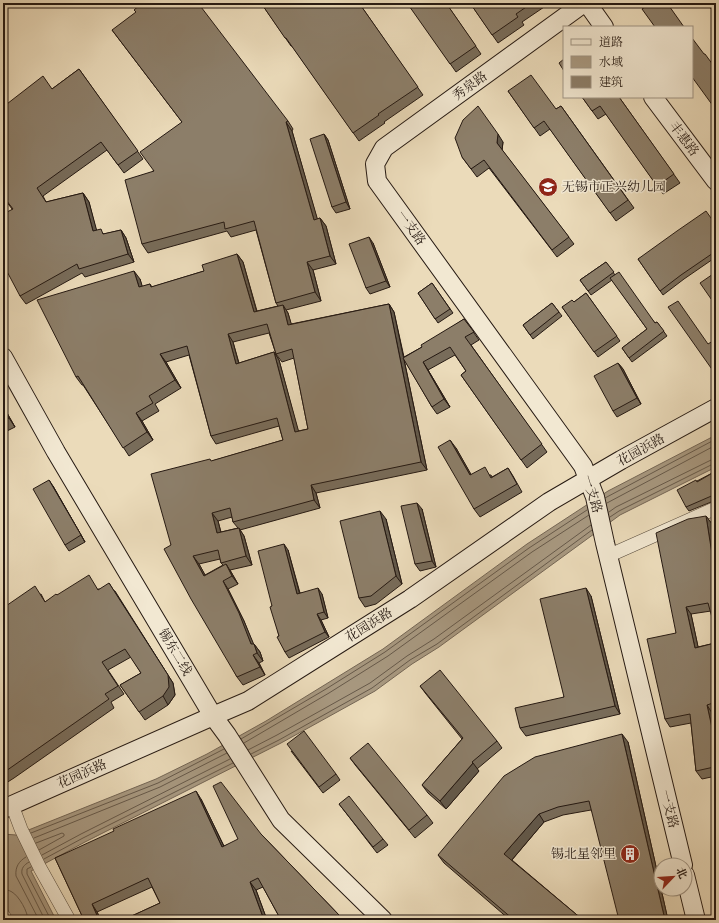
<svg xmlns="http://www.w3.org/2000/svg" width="719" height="923" font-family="'Libre Bodoni','Noto Serif SC',serif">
<rect width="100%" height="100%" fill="#ebdbba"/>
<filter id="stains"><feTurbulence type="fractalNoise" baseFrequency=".005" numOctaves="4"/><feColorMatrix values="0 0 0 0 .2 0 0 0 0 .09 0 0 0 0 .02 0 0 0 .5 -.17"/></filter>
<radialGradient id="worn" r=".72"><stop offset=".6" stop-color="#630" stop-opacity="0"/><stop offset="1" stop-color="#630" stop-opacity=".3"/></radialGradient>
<polygon fill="#a89981" stroke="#746655" points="716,435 716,467 620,515 439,647 412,664 375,691 281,743 85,842 31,871 56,920 14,920 3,902 3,834 16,835 156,779 207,754 266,721 383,649 527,544 608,491"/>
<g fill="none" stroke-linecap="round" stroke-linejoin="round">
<g stroke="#66594a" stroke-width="1">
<polyline points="605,498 716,439"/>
<polyline points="607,503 716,445"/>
<polyline points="609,512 616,507 711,460 716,459"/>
<polyline points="610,517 619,511 713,464 716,464"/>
<polyline points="241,739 326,689 385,652 529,548 587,510"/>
<polyline points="244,743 329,693 388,656 532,552 589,515"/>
<polyline points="248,750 277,735 370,683 407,656 434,639 591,525"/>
<polyline points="251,754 279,740 372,688 410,660 437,644 592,530"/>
<polyline points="31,833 158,783 224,749"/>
<polyline points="34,838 160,787 227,753"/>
<polyline points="36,843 62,833 64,834 64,836 39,850"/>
<polyline points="42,855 81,834 230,759"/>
<path d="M 26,857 C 19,861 15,867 16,876 L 39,920"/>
<polyline points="44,859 83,838 233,763"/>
<path d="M 29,862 C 24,865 21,868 22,874 L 45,920"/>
<polyline points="31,867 27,869 27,874 51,920"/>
<path d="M 3,889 C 6,890 9,890 12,892 C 19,896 28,912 28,920"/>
</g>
<defs>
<g id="street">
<polyline points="608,556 716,508"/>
<polyline points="12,805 21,829 40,868 69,920"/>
</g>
<g id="secondary">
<polyline points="584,3 384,148 375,164 377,181 583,466 595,497 605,543 683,865"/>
<polyline points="587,3 604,27"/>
<polyline points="653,97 716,181"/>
<polyline points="3,357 56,452 213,716 227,735 281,820 383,920"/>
<polyline points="3,809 213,716 248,701 410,599 549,502 621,460 716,408"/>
<polyline points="685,875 696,920"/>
</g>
</defs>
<use href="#street" stroke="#564a3c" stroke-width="14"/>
<use href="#secondary" stroke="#251912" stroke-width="20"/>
<use href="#street" stroke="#f2e8d2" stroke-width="13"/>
<use href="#secondary" stroke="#f2e8d2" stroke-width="18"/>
</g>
<g fill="#786c5a" stroke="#251912" fill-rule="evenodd">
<polygon points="261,3 359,3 423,95 384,122 385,123 359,141 292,46 291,46"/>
<polygon points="408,3 446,3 481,54 456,72"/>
<polygon points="470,3 550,3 522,22 524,25 498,43"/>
<polygon points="707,3 716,3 716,15"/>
<path d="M 112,30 L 288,121 L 293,129 L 292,131 L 317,219 L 320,218 L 326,226 L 336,264 L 313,270 L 321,301 L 286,310 L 288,313 L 291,324 L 389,304 L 394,312 L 404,357 L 422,347 L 464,319 L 479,340 L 471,345 L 547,452 L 527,468 L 461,375 L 466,371 L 455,355 L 428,370 L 450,407 L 437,414 L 432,407 L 404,359 L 427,470 L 316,493 L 320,508 L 240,530 L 244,536 L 252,565 L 230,570 L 238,584 L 228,589 L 244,621 L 253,644 L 254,644 L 260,652 L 263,661 L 259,663 L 265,675 L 243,685 L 237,677 L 171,545 L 212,461 L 283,440 L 279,426 L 216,444 L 211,436 L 189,355 L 166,362 L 181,388 L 155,404 L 159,411 L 142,421 L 153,440 L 129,456 L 83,385 L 82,385 L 76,377 L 140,279 L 142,287 L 150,284 L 152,287 L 204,271 L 237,254 L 243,262 L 257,311 L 278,306 L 276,303 L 256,230 L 231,237 L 227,231 L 148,253 L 142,244 L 153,171 L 182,122 ZM 269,333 L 276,354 L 282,362 L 294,358 L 308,429 L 298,431 L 279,360 L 274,352 L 239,363 L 233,342 ZM 232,517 L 233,522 L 238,528 L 221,532 L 218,521 ZM 220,559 L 221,563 L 223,565 L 205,575 L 199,564 Z"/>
<polygon points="79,69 143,159 124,173 107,150 43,196 46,202 83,193 89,202 96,230 104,234 121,230 126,238 134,262 85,277 82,273 26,304 20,296 12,209 3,197 3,107 52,89"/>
<polygon points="508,91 556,109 561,106 634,208 616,221 550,129 540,136"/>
<polygon points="582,97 619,97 680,183 663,194 606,114 598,119"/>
<polygon points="324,134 328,140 350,209 336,213 332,207"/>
<polygon points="503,142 502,150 574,244 557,257 489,168 477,177 462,157"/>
<polygon points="716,225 716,257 684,279 663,295 638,259"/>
<polygon points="373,243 390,287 370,294 366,288"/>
<polygon points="606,262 615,275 655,323 657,322 667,336 632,362 622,348 647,329 612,280 591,295 580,280"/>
<polygon points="432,283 453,313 438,323 418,293"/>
<polygon points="586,293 620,341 598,357 562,307 574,302"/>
<polygon points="552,303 562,316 533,339 523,325"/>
<polygon points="618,363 623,369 641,404 617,417 613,411"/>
<polygon points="3,406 15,427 3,433"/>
<polygon points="456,448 471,475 491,475 492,477 508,468 513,476 522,492 480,517 474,509"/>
<polygon points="716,471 716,500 689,511 686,507 697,481"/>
<polygon points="53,486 85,542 69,551 65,545"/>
<polygon points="422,509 436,567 420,571 415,564"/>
<polygon points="706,516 712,524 716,551 716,632 711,611 691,614 698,647 715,643 716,644 716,712 712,713 716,730 716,778 716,776 702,779 696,771 691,723 670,727 665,719 676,633"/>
<polygon points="386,519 402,584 376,604 365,607 359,598"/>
<polygon points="288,550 300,593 322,594 328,618 321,620 329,637 289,658 285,652 279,636 272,606"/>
<polygon points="99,589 115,591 173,683 175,695 168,705 145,720 120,685 141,673 131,657 108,670 124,694 111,702 114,708 14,778 3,785 3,608 41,594 45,602 57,595"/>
<polygon points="591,596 620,714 526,736 520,728 564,697"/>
<polygon points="420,686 497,741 502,748 477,769 479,771 446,809 428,793 422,785 462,739 426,694"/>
<polygon points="628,742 668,920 591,810 563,815 544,822 512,860 583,920 510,920 444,863 438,855"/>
<polygon points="291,751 336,774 340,780 323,793"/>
<polygon points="350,758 427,815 433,823 415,838 356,766"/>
<polygon points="201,799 224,846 261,834 339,915 343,920 281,920 263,887 256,890 267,920 123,920 160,903 152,887 97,912 101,920 84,920 55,858"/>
<polygon points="339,804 383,839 388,845 377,853"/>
</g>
<g fill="#62584a" stroke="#251912">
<polygon points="286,122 292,131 320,228 314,220"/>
<polygon points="324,134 328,140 350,209 346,202"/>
<polygon points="498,134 503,142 502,150 497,143"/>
<polygon points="83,193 89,202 99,239 93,231"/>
<polygon points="320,218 326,226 336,264 330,256"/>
<polygon points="121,230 126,238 134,262 128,254"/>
<polygon points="369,237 373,243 390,287 386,281"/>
<polygon points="237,254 243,262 259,320 254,312"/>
<polygon points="307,262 313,270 321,301 315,292"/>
<polygon points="134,271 140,279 145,295 139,287"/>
<polygon points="389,304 394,312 427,470 421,462"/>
<polygon points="283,305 288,313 294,333 288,325"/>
<polygon points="228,334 233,342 241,372 236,364"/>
<polygon points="274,352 279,360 301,440 295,432"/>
<polygon points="160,354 166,362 181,388 175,380"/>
<polygon points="423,362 428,370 450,407 444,399"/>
<polygon points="618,363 623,369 641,404 637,398"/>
<polygon points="3,406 15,427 9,418 3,408"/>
<polygon points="136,413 142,421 153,440 147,432"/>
<polygon points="450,440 456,448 476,483 470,475"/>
<polygon points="49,480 53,486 85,542 81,535"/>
<polygon points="311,485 316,493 320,508 314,500"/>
<polygon points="417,503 422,509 436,567 432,561"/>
<polygon points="380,511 386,519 402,584 396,576"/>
<polygon points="212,513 218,521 223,541 217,533"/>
<polygon points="706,516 712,524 716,551 716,574 715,573"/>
<polygon points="239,528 244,536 252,565 246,556"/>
<polygon points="284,544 288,550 301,599 297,594"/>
<polygon points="193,556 199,564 210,584 204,576"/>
<polygon points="226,564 231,572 238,584 232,576"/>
<polygon points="223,581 228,589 244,621 257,652 251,644"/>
<polygon points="109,583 173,683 175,695 168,705 163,696"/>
<polygon points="318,588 322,594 328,618 324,612"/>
<polygon points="586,588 591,596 620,714 615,706"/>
<polygon points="686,607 691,614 700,656 695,648"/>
<polygon points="317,614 321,620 329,637 325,632"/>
<polygon points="254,644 260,652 263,661 257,653"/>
<polygon points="253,655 259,663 265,675 260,667"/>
<polygon points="707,705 712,713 716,730 716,740 714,737"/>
<polygon points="622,734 628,742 668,920 665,920"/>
<polygon points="473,763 479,771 446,809 440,801"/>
<polygon points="196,791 201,799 228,855 222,847"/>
<polygon points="539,814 544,822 510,862 504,854"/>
<polygon points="250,882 256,890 267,920 264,920"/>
<polygon points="92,904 97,912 101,920 99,920"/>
</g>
<g fill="#8c7e69" stroke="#251912" fill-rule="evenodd">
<polygon points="142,3 198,3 288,121 286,122 314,220 320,218 330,256 307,262 315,292 276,303 254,221 225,229 224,222 142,244 125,180 154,171 140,152 182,122 112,30 136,12 134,10"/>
<polygon points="261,3 359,3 418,87 378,114 379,115 353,133 286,38 285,38"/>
<polygon points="407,3 446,3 476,46 450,64"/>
<polygon points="470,3 532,3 516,14 518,17 492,35"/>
<polygon points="651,3 667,3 684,27 655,27 642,9"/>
<polygon points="708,3 716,3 716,8 713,11"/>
<polygon points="692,38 704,54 705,54 716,69 716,110 692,77"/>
<polygon points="564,59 564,71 559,63"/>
<polygon points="79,69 138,151 118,165 101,142 37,188 46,202 83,193 93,231 101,229 103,234 121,230 128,254 79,269 77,264 20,296 3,264 3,214 13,209 3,196 3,107 43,76 52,89"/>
<polygon points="531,75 556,109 561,106 628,200 610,213 544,121 534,128 508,91"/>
<polygon points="582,97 619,97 674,174 657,186 600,106 592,111"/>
<polygon points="478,106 498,134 497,143 569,237 552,250 484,160 471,169 462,157 455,138 463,120"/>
<polygon points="324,134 346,202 332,207 310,139"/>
<polygon points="706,211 716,225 716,251 681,275 660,291 638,259 677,231"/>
<polygon points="369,237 386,281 366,288 349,244"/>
<path d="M 237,254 L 254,312 L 283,305 L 288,325 L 389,304 L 421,462 L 311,485 L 314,500 L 233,522 L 230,508 L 212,513 L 217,533 L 239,528 L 246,556 L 221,563 L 218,550 L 193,556 L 204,576 L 226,564 L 232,576 L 223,581 L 239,613 L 251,644 L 254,644 L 257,653 L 253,655 L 260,667 L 237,677 L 191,599 L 164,549 L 171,545 L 151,474 L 210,459 L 211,461 L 283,440 L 277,418 L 211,436 L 187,346 L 160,354 L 175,380 L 149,396 L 153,403 L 136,413 L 147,432 L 123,448 L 78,376 L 76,377 L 37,300 L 134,271 L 139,287 L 150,284 L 151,287 L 204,271 L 202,265 ZM 267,324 L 276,354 L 292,349 L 308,429 L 295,432 L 274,352 L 236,364 L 228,334 Z"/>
<polygon points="606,262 614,272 588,291 580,280"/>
<polygon points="619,272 655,323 657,322 664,331 629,358 622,348 647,329 610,278"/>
<polygon points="716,272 716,306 700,283"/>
<polygon points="432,283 450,309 435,319 418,293"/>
<polygon points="586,293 617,336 594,352 562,307 572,300 574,302"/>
<polygon points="678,301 708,344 716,339 716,375 668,307"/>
<polygon points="552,303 559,312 530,335 523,325"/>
<polygon points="464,319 474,332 465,337 542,444 521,460 461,375 466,371 450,347 423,362 444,399 432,407 403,358 422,347 421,345"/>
<polygon points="618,363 637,398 613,411 594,376"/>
<polygon points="3,408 9,418 3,422"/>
<polygon points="450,440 470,475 485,467 491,478 508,468 517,484 474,509 438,447"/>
<polygon points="716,471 716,494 686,507 677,490 696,480 697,482"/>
<polygon points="49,480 81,535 65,545 33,489"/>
<polygon points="417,503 432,561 415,564 401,506"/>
<polygon points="380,511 396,576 371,596 359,598 340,521"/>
<polygon points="706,516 715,573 716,573 716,632 708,603 686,607 695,648 715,643 716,646 716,702 707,705 714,737 716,736 716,778 714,767 696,771 690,714 665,719 647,639 676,633 656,533 688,519"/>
<polygon points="284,544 297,594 318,588 324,612 317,614 325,632 285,652 277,637 279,636 270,607 272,606 258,551"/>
<polygon points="89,575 98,590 109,583 168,675 169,687 163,696 139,712 120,685 141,673 125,649 102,662 118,686 105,694 109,699 3,773 3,608 35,586 45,602 56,594 57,595"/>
<polygon points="586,588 615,706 520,728 515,708 564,697 540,599"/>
<polygon points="440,670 497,741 472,762 473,763 440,801 422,785 463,738 420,686"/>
<polygon points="304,731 336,774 319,787 287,744"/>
<polygon points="622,734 665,920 619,920 589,801 558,807 539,814 504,854 583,920 514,920 438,855 504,776 535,757"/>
<polygon points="368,743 427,815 409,830 350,758"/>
<polygon points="221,782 261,834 339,915 332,920 281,920 258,878 250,882 264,920 123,920 160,903 148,878 92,904 99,920 84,920 55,858 114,831 113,829 196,791 222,847 238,839 213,786"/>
<polygon points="349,796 383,839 373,847 339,804"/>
</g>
<defs>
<symbol id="school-disc" viewBox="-11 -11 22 22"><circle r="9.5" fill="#8f2418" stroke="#f2e8d2"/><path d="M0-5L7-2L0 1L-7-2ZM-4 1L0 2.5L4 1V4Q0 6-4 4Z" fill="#fff"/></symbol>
<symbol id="building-disc" viewBox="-11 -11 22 22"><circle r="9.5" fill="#8f2418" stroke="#f2e8d2"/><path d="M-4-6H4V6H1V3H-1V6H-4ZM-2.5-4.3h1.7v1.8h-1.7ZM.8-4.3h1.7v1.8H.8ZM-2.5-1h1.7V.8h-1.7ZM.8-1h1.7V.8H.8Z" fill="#fff"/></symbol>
</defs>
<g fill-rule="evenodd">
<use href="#school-disc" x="537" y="176" width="22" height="22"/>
<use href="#building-disc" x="619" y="843" width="22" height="22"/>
</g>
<g text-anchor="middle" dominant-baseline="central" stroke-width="3" stroke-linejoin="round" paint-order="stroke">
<g font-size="13" fill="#251912" stroke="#f2e8d2">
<text transform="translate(470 86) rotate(-36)">秀泉路</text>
<text transform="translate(684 139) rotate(53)">丰惠路</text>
<text transform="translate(411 228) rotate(54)">一支路</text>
<text transform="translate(641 450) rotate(-29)">花园浜路</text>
<text transform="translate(592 494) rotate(73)">一支路</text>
<text transform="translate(369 625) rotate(-32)">花园浜路</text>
<text transform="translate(175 652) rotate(59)">锡东二线</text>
<text transform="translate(82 774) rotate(-24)">花园浜路</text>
<text transform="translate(669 809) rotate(76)">一支路</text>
</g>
<g font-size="13" fill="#251912" stroke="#f2e8d2" text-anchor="start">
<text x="562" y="187">无锡市正兴幼儿园</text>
<text x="616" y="854" text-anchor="end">锡北星邻里</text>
</g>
</g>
<rect width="719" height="923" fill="none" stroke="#ebdbba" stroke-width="16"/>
<rect x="4" y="4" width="711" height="915" fill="none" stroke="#251912" stroke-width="2"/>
<rect x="8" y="8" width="703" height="907" fill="none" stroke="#251912"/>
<rect x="563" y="26" width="130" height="72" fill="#f2e8d2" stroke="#a09585"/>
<rect x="571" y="39" width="20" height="6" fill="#f2e8d2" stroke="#a09585"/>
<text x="599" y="46" font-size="12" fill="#251912">道路</text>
<rect x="571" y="56" width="20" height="12" fill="#a89981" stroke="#a09585"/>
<text x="599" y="66" font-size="12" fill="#251912">水域</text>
<rect x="571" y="76" width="20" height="12" fill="#8c7e69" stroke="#a09585"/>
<text x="599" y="86" font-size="12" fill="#251912">建筑</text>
<g transform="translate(673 877) rotate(65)"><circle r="19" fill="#f2e8d2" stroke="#a09585"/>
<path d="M0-3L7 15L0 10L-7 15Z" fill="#8f2418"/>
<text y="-6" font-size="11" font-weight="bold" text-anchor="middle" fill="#251912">北</text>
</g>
<rect width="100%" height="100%" filter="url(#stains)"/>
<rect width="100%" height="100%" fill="url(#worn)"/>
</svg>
